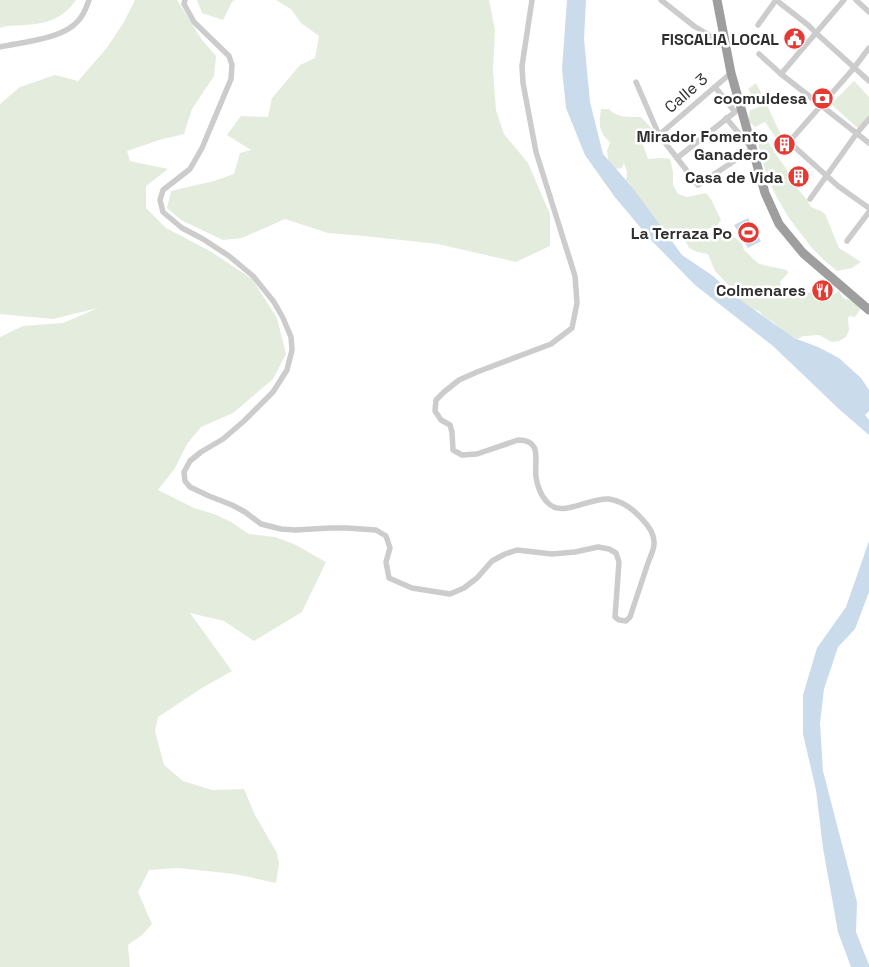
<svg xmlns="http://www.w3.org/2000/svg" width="869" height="967" font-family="'Space Grotesk',sans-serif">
<rect width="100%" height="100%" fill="#fff"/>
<g fill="#e4ecdd">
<path d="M 0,0 L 76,0 C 63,19 46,24 24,25 C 15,26 8,25 0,28 Z"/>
<polygon points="135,0 177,0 202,40 216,56 214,76 192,109 184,134 159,140 127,151 130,161 168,169 146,186 146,208 166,228 210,251 252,279 277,318 286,354 273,379 233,413 201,427 187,444 175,468 158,490 194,508 214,514 231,522 249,534 275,537 294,544 326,562 302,612 254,641 224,621 190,613 232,671 202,688 158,717 155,731 164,765 183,781 212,790 244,789 255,815 277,853 279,864 276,883 235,874 178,868 149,870 138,892 152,924 142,935 128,945 130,967 0,967 0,337 23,326 63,323 98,308 53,319 0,314 0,104 20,87 55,75 78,81 106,49 124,22"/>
<polygon points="197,0 235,0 232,2 223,20 202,13"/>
<polygon points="276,0 489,0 495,30 493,70 496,110 504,134 528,163 550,214 550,246 516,262 438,244 364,236 328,233 285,219 242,238 223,240 181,220 167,208 171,191 214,181 234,174 240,153 251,150 227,135 241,116 268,117 272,98 300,65 315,58 319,36 301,23 291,9"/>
<polygon points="854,81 869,97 869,118 860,130 831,104"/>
<path d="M 756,83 C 766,101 774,121 783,139 L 779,142 L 765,122 L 755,127 L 748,121 L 750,110 L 759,107 L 748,89 Z"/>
<path d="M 601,109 L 609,109 C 617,118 629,117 641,117 L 652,129 L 650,134 L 646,133 L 642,134 L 642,142 L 648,159 L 662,158 L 670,159 L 673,172 L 673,185 L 678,194 L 687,197 L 706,193 L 712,201 L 721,220 L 717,226 L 703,230 L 707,236 L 717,237 L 733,236 L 742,244 L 744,250 L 759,264 L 787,270 L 788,273 L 780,282 C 781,290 787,295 793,298 L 802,296 L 810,292 C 820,296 829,298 839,291 L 843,298 L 853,301 L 862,307 L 855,317 L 849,316 L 848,319 L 849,330 L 846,337 L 839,341 L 832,342 L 819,335 L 803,336 L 798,339 L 789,337 L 773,322 L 763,316 L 760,312 L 751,308 L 746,311 L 736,302 L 738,295 L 715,271 L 708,254 L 697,252 L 689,248 L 686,242 L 679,236 L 670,238 L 661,236 L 630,184 L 626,180 L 627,172 L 624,163 L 622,168 L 616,169 L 609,165 L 607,151 L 610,142 C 598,132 599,123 601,109 Z"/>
<path d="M 757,131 L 762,132 L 775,153 L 785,167 L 789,175 L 796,184 L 798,189 L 807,200 L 811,207 L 821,211 L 825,214 L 839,248 L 861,262 L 852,268 L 837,271 C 830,265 823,260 817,253 C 811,248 807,241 802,235 C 777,204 761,171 757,131 Z"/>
</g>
<g fill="#cadbec">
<polygon points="567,0 586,0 584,39 590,102 603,154 632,187 682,255 713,276 735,296 794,338 818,347 839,358 861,378 869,390 869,411 865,415 869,420 869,435 840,410 773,346 695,285 650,239 614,196 585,155 566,108 562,69"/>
<polygon points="748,218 761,241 748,248 734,225"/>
<polygon points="869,541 869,592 855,629 838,647 824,689 820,723 823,771 857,902 856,932 869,965 869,967 851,967 838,932 823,848 816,790 803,734 803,695 817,648 846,607"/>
</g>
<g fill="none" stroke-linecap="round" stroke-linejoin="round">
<g stroke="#ccc" stroke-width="5.5">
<path d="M 185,0 L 184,4 L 194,22 L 229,56 L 232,65 L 231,79 L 202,148 L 190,169 L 163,190 L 160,200 L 163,212 L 182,228 L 203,239 L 229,256 L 253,276 L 274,302 L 283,318 L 291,337 L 292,350 L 287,370 L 273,392 L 244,421 L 223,439 L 201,452 L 190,461 L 184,472 L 185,481 L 190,487 L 209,496 L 232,505 L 245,512 L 261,524 L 281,529 L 295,530 L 330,528 L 347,528 L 376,530 L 386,536 L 390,548 L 386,562 L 389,578 L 412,588 L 450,594 L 464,588 L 477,578 L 492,561 L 505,554 L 517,550 L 552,554 L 575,552 L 598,547 L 609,549 L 616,553 L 619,562 L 615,617 L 619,620 L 626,621 L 630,617 C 636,599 642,581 648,563 C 650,557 654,550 654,544 C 655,534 648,525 641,518 C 633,509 621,501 609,499 C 589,497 562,519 547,502 C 541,496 537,485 536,477 C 534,460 543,440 518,440 L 477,454 L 462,455 L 453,450 L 452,432 L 450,425 L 441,420 L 435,411 L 436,400 L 444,392 L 459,380 L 477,372 L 551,344 L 572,328 L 577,303 L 575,276 L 536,152 L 523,83 L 522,66 L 532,0"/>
<polyline points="661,0 694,26 725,45"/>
<polyline points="776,0 808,25 816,33 869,81"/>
<polyline points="856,0 869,12"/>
<polyline points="758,25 776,0"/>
<path d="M 0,47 C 23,42 63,39 78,21 C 84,15 86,8 89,0"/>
<polyline points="869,48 854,68 789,142 838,186 869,208"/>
<polyline points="759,54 781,74 869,143"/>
<polyline points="781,74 844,0"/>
<polyline points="636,82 659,135 698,185 752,149 726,118"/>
<polyline points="659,135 731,73"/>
<polyline points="677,158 735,112 715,87"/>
<polyline points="810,199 857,133 869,119"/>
<polyline points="847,241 869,212"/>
</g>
<polyline stroke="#9e9e9e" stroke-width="9" points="717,0 731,73 765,193 779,224 803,253 869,310"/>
</g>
<defs>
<symbol id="civic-disc" viewBox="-11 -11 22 22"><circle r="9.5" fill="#e43a33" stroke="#fff"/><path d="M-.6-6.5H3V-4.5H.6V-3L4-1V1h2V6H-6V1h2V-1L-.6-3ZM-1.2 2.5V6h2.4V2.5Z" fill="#fff"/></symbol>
<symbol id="bank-disc" viewBox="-11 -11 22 22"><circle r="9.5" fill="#e43a33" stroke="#fff"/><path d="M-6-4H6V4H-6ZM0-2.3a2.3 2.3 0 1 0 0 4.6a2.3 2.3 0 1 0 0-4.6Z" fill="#fff"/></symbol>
<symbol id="building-disc" viewBox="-11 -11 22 22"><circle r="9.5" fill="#e43a33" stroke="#fff"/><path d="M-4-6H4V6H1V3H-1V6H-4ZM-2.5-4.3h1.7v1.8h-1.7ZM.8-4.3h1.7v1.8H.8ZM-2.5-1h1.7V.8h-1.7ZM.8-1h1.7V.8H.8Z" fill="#fff"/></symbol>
<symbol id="stadium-disc" viewBox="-11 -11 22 22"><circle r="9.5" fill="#e43a33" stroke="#fff"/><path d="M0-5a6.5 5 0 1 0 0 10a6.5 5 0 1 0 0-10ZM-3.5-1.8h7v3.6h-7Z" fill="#fff"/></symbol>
<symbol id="restaurant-disc" viewBox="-11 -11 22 22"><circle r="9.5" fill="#e43a33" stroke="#fff"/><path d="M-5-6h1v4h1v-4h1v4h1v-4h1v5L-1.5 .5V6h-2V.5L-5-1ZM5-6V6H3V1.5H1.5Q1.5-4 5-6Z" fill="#fff"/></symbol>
</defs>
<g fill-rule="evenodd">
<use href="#civic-disc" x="782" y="26" width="25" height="25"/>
<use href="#bank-disc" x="810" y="86" width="25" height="25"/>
<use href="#building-disc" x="772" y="132" width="25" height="25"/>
<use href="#building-disc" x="786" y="164" width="25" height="25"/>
<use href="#stadium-disc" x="736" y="220" width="25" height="25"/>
<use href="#restaurant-disc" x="810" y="278" width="25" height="25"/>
</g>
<g text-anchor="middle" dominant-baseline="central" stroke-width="5" stroke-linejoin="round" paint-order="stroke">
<g font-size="16" font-weight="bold" fill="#2f2f2f" stroke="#fff" text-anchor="end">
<text x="779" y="39">FISCALIA LOCAL</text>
<text x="807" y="98">coomuldesa</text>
<text x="768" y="136">Mirador Fomento<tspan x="768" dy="18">Ganadero</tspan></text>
<text x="783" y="177">Casa de Vida</text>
<text x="732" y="233">La Terraza Po</text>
<text x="806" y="290">Colmenares</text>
</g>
<g font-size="16" fill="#2f2f2f" stroke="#fff">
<text transform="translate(686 93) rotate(-41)">Calle 3</text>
</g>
</g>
</svg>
